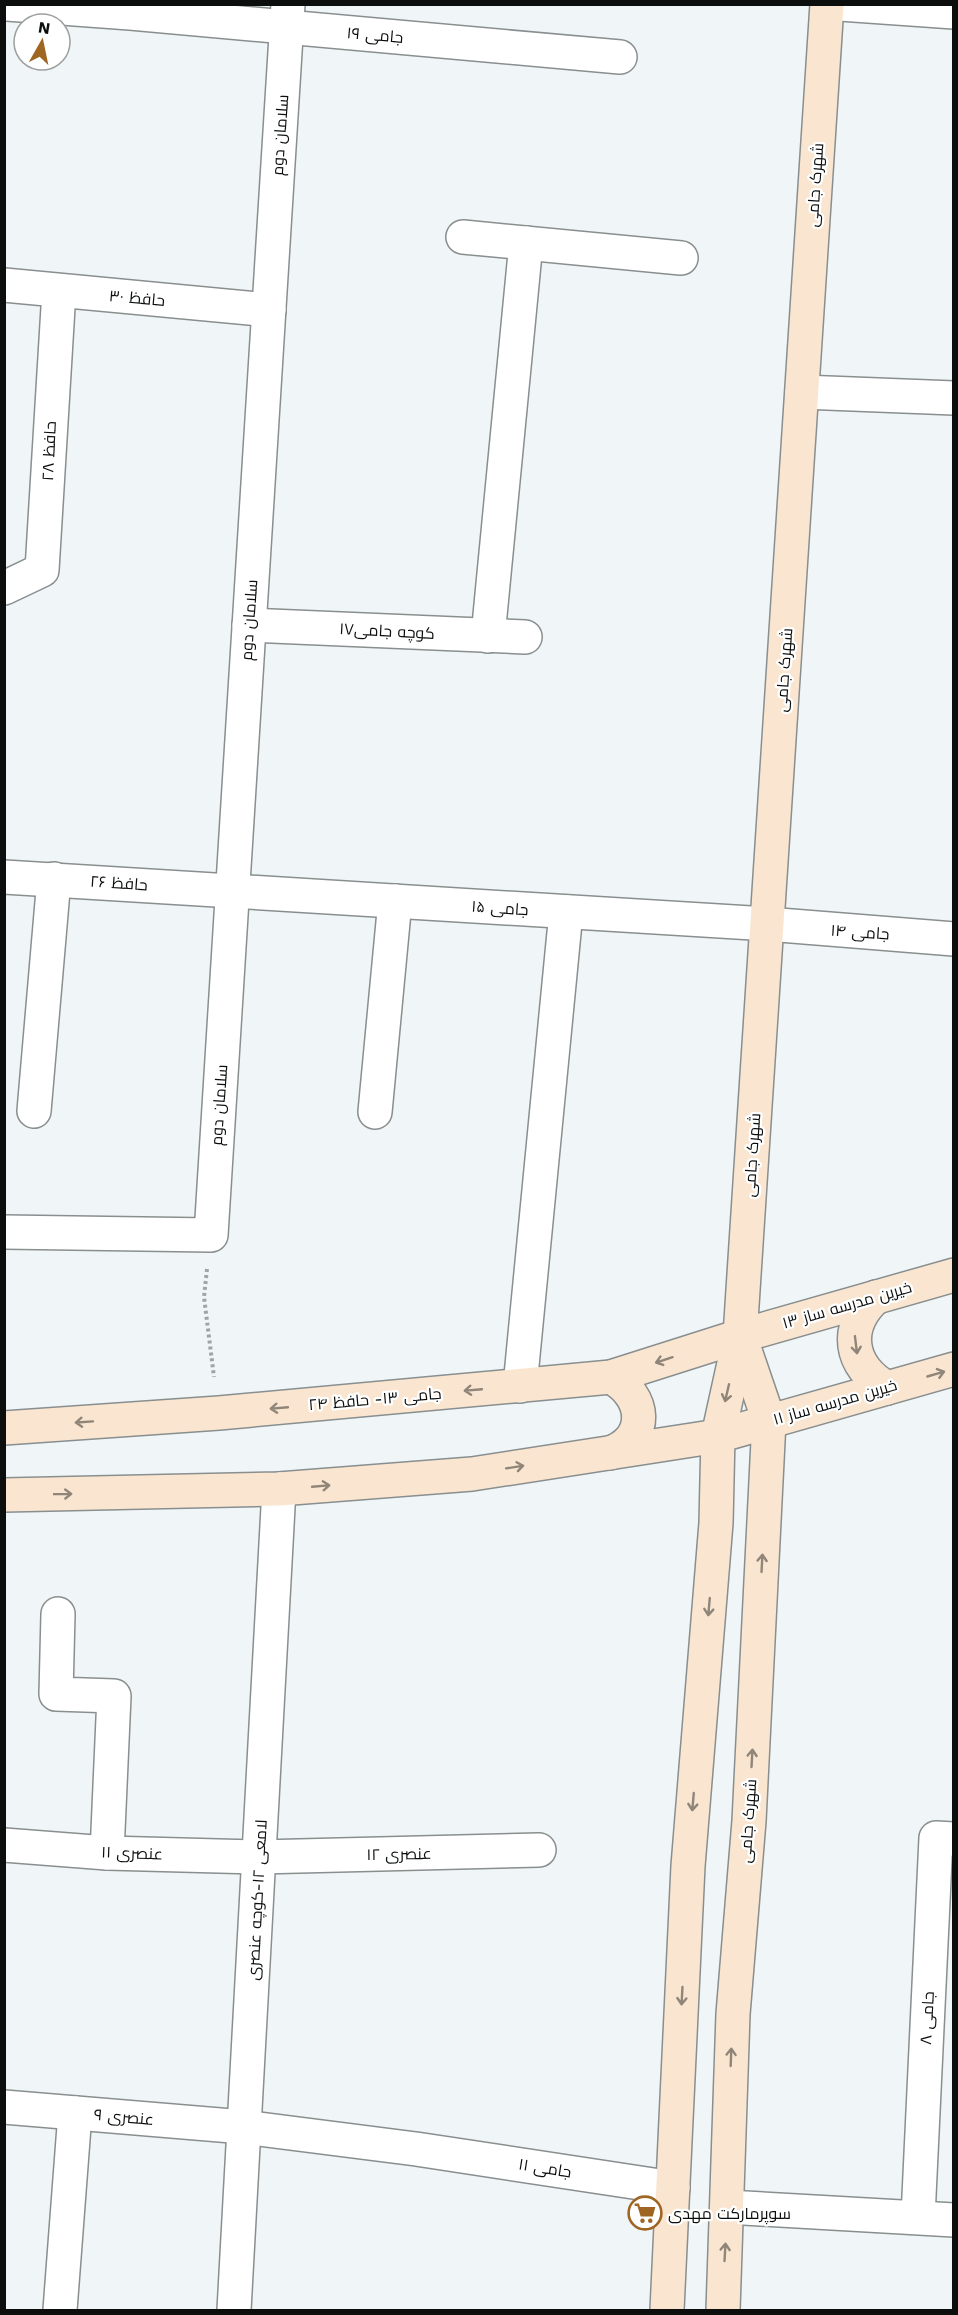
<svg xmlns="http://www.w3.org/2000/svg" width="958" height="2315" font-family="'Work Sans',Cairo,sans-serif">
<rect width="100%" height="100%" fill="#f0f6f7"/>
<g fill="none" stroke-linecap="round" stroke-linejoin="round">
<defs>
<g id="street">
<polyline points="7,4 130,13 620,57"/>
<polyline points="840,4 954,12"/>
<polyline points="463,237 681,258"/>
<polyline points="4,285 269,310"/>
<polyline points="802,392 954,398"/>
<polyline points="4,588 42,570 59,291"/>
<polyline points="249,625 525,637"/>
<polyline points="488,636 526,243"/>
<polyline points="4,877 767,924 954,939"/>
<polyline points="34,1111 54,879"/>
<polyline points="375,1112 395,901"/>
<polyline points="4,1232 211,1235 288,4"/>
<polyline points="520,1386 566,912"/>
<polyline points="58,1614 56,1694 114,1696 107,1853"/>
<polyline points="4,1845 107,1853 259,1857 539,1850"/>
<polyline points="4,2107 244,2127 416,2149 673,2188"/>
<polyline points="727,2207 954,2220"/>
<polyline points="918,2217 936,1838 954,1839"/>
<polyline points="60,2310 75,2113"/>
<polyline points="234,2310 279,1489"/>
</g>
<g id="secondary">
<path d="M 876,1297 C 843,1327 849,1366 887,1388"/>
<polyline points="4,1428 219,1413 611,1377 740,1336 954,1275"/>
<path d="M 610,1453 C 650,1438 646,1396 611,1377"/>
<polyline points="4,1495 279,1489 472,1474 718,1436 954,1369"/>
<polyline points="667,2310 688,1866 716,1523 718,1436 740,1336 827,4"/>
<polyline points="723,2310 733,2014 749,1821 769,1421 740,1336"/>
</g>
</defs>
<use href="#street" stroke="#898e8f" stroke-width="36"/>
<use href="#secondary" stroke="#898e8f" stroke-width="36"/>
<polyline stroke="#9fa4a5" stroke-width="4" stroke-dasharray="3 3" stroke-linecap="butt" points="207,1269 204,1297 214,1377"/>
<use href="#street" stroke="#fff" stroke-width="33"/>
<use href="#secondary" stroke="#fae6d0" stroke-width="33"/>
</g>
<defs><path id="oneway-shaft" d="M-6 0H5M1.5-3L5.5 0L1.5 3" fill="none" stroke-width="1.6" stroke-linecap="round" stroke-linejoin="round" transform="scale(1.5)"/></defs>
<g stroke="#8f8579">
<use href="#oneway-shaft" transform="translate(856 1345) rotate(83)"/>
<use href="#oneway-shaft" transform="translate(664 1360) rotate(162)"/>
<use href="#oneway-shaft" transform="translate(936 1374) rotate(-16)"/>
<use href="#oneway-shaft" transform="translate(473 1390) rotate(175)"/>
<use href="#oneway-shaft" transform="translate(727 1393) rotate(103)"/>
<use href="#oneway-shaft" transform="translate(279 1408) rotate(175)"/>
<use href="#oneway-shaft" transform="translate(84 1422) rotate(176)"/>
<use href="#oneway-shaft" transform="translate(515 1467) rotate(-9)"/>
<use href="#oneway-shaft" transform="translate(321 1486) rotate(-5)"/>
<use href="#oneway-shaft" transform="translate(63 1494) rotate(-1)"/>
<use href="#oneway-shaft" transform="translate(762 1563) rotate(-87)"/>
<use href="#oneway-shaft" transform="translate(709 1607) rotate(95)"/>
<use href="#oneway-shaft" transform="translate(752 1758) rotate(-87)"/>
<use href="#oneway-shaft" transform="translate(693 1802) rotate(95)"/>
<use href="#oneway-shaft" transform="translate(682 1996) rotate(93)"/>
<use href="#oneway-shaft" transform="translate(731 2057) rotate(-88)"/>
<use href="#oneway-shaft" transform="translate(725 2252) rotate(-87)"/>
</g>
<defs>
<symbol id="supermarket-ring" viewBox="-11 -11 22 22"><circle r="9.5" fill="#fff" stroke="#9e6622" stroke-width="1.5"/><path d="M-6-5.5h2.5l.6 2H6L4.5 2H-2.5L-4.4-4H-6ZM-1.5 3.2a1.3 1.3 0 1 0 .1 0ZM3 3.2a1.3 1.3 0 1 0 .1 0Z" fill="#9e6622"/></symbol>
</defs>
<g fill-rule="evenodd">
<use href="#supermarket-ring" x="626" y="2194" width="38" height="38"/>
</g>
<g text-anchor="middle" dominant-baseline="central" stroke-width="4.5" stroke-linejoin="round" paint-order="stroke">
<g font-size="16" fill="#0c0e0e" stroke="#fff">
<text transform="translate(375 35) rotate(5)">۱۹ جامی</text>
<text transform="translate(280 135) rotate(-86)">سلامان دوم</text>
<text transform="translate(815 185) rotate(-86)">شهرک جامی</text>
<text transform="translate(137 298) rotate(5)">۳۰ حافظ</text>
<text transform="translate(49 451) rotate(-87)">حافظ ۲۸</text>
<text transform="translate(249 620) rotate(-86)">سلامان دوم</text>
<text transform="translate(387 631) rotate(3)">کوچه جامی۱۷</text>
<text transform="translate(784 670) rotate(-86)">شهرک جامی</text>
<text transform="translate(119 883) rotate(4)">حافظ ۲۶</text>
<text transform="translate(500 908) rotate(4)">۱۵ جامی</text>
<text transform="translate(860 932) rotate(4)">۱۴ جامی</text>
<text transform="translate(219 1105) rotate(-86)">سلامان دوم</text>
<text transform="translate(752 1155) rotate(-86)">شهرک جامی</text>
<text transform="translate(847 1305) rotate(-16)">۱۳ خیرین مدرسه ساز</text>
<text transform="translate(375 1399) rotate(-5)">جامی ۱۳- حافظ ۲۴</text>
<text transform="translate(835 1402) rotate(-16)">۱۱ خیرین مدرسه ساز</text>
<text transform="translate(748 1821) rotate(-86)">شهرک جامی</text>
<text transform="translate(132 1853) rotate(2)">۱۱ عنصری</text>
<text transform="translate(399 1854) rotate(-1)">۱۲ عنصری</text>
<text transform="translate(257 1900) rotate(-87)">لامعی ۱۲-کوچه عنصری</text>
<text transform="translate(927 2018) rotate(-87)">۸ جامی</text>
<text transform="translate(124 2117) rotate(5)">۹ عنصری</text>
<text transform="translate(545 2168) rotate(9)">۱۱ جامی</text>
</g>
<g font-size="16" fill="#0c0e0e" stroke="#fff" text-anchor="start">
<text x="668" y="2213">سوپرمارکت مهدی</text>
</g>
</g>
<rect width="958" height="2315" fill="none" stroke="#0c0e0e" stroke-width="12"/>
<g transform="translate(42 42) rotate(9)"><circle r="28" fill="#ffffff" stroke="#9e9f9f" stroke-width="1.5"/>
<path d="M0-4.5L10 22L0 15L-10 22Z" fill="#9e6622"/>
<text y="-9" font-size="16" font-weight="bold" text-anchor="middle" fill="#0c0e0e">N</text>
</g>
</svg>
